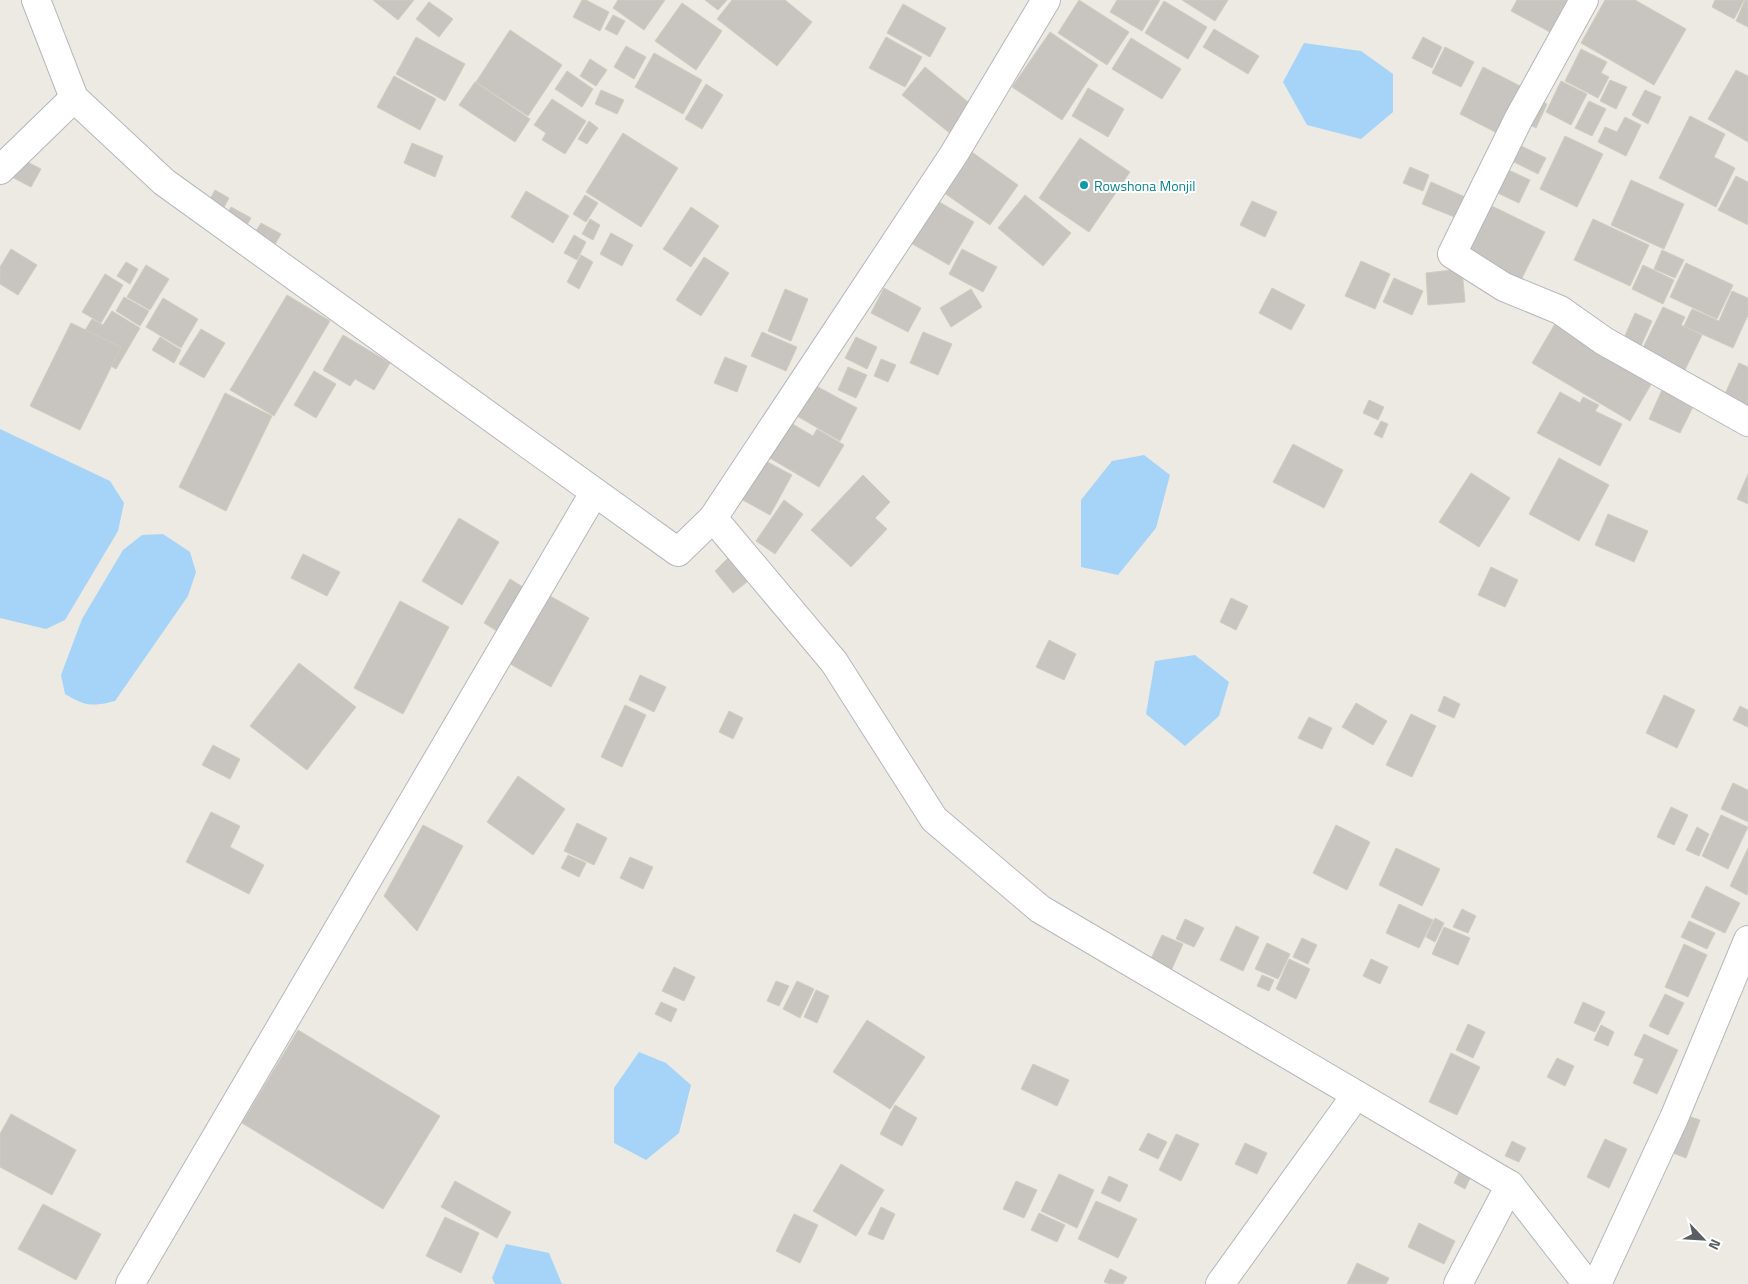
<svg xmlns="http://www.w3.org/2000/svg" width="1748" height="1284" font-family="'Titillium Web',sans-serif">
<rect width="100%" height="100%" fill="#eceae2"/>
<g fill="#a6d4f9">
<polygon points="1304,43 1361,51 1393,74 1393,112 1361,139 1307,125 1283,82"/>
<polygon points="0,429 110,481 124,503 118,531 65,620 46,629 0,618"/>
<polygon points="1144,455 1170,475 1156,528 1118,575 1081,567 1081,500 1112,461"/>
<path d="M 163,534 L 190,552 L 196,572 L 188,596 L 115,701 C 92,707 85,706 65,694 L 61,675 L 82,619 L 123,550 L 142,535 Z"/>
<polygon points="1195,655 1229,682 1219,716 1185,746 1146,714 1155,661"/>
<polygon points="639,1052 666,1063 691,1085 679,1133 646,1160 614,1143 614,1088"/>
<polygon points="506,1244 549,1253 562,1284 495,1284 492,1278"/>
</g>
<g fill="#c8c5c0" stroke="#d0ccc1">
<polygon points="373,0 414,0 398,20"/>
<polygon points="582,0 586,0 609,12 600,31 573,17"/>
<polygon points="618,0 665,0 644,30 613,8"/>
<polygon points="705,0 727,0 718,10"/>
<polygon points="732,0 785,0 812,22 777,66 717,19"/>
<polygon points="1079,0 1129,32 1107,65 1058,33"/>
<polygon points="1117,0 1160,0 1142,31 1110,12"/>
<polygon points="1182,0 1228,0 1215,21"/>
<polygon points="1517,0 1578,0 1559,37 1511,11"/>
<polygon points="1605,0 1635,0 1686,29 1654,85 1581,43"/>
<polygon points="1715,0 1744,0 1734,19 1712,7"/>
<polygon points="1745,0 1748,0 1748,27 1736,21"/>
<polygon points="1164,1 1207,27 1188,59 1145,33"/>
<polygon points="429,2 453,19 439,37 416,19"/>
<polygon points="682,3 722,31 696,70 655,41"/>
<polygon points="903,4 946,28 930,57 887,33"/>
<polygon points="613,15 625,21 617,35 605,29"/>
<polygon points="1214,29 1259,56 1248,74 1203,47"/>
<polygon points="510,30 562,65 528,116 476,82"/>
<polygon points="1050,32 1098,65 1062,120 1012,87"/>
<polygon points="416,37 465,64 445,101 396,74"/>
<polygon points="886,37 922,57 905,87 869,68"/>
<polygon points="1423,37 1442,47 1432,68 1412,58"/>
<polygon points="1131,38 1181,69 1162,99 1112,69"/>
<polygon points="626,46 646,57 634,79 614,67"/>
<polygon points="1445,47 1474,62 1461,87 1432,73"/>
<polygon points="1581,49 1607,62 1601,73 1609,77 1598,98 1565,81"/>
<polygon points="654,53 702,80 683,114 635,87"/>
<polygon points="590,59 607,70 596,86 580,76"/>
<polygon points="925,67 973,106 951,134 902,95"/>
<polygon points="1483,67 1526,89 1503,136 1460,114"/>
<polygon points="1736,70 1748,76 1748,142 1708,119"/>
<polygon points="567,71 593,89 582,107 555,89"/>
<polygon points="394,76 436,99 420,130 377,107"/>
<polygon points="1610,80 1627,87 1616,109 1600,101"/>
<polygon points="1561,81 1587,94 1571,125 1546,112"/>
<polygon points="475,82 530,119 515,142 459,105"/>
<polygon points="706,84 723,95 702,129 685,119"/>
<polygon points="1088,88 1124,109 1108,137 1072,116"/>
<polygon points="601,90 624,100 617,114 595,104"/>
<polygon points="1645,90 1661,97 1648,124 1632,115"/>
<polygon points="1530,96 1547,104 1536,128 1519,120"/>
<polygon points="552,99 586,121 565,154 542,140 546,133 534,125"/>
<polygon points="1589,101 1606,109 1592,136 1575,128"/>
<polygon points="1690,116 1725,134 1714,157 1735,168 1716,207 1659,178"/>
<polygon points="1625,117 1641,125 1626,156 1598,142 1605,127 1617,132"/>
<polygon points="589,121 598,128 587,144 578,139"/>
<polygon points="623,133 678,168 641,227 586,192"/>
<polygon points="1565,136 1603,154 1577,207 1540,189"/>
<polygon points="1080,138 1130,172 1089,232 1039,198"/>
<polygon points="412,143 443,156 435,177 404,163"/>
<polygon points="1515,143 1546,158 1538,174 1508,159"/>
<polygon points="969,150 1018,185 990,225 940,190"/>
<polygon points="16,156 41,169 31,187 6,174"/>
<polygon points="1498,165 1530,180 1519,203 1487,188"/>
<polygon points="1410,167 1429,175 1423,191 1403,183"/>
<polygon points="1736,176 1748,182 1748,225 1718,210"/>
<polygon points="1631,180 1684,204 1664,249 1611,225"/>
<polygon points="1431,182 1465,197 1457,218 1422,204"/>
<polygon points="215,190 229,198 221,213 207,205"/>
<polygon points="526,191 569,216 553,243 511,217"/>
<polygon points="585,195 598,203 586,222 573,214"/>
<polygon points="1025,195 1071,233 1043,266 998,228"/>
<polygon points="934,199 974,222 949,265 909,242"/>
<polygon points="1252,201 1277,212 1265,237 1240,225"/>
<polygon points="1490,205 1545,232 1521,280 1466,252"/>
<polygon points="231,207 251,218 243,232 223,220"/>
<polygon points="691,207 719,226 691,267 663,249"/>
<polygon points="590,219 600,225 593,240 582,234"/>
<polygon points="1593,219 1649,245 1630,286 1574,260"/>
<polygon points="261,223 281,234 271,251 251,239"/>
<polygon points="611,233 633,245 622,266 600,254"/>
<polygon points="574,235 586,242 577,260 564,253"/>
<polygon points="11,249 37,265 18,295 0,284 0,267"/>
<polygon points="962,249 997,267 983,292 949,274"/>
<polygon points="1662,250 1684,260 1675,278 1654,269"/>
<polygon points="581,255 593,262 579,289 567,282"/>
<polygon points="704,257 729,273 701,316 676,300"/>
<polygon points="1361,261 1390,274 1375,309 1345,296"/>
<polygon points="126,262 138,269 130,284 117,276"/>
<polygon points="1686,263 1733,285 1717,319 1670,297"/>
<polygon points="146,265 169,279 150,310 127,297"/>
<polygon points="1643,265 1674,280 1663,304 1632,289"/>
<polygon points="1462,269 1465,302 1428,305 1426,273"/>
<polygon points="105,274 123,285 101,323 82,312"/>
<polygon points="1394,278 1423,291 1412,315 1383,302"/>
<polygon points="884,288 921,308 908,332 871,313"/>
<polygon points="1272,288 1305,305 1291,330 1259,313"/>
<polygon points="785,289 808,299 791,341 768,331"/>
<polygon points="971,289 982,307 951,327 940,308"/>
<polygon points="1732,291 1748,298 1748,315 1733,348 1684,326 1692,309 1719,321"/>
<polygon points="287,295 330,321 274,416 230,390"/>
<polygon points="124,297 149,311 140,326 116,311"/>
<polygon points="163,298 198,319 181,348 146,327"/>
<polygon points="1663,307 1685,317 1681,325 1702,335 1681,378 1638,358"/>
<polygon points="112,311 140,328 116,369 76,345 92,319 103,325"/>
<polygon points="1635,313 1652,321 1640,348 1623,340"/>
<polygon points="1559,317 1657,374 1630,421 1532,363"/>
<polygon points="71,323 121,347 80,430 30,406"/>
<polygon points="201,329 225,343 204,378 179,364"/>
<polygon points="762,332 797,347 786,371 751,356"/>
<polygon points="923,332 952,344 938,375 910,363"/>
<polygon points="343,335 390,363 374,390 355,379 350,386 323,370"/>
<polygon points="160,337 181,350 174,363 152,350"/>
<polygon points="856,337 877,347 867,369 845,358"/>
<polygon points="725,357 747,366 737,392 714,383"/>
<polygon points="881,359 896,365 888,382 874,376"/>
<polygon points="1739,363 1748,367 1748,407 1724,396"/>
<polygon points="848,367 867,375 856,398 838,390"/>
<polygon points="314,371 336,384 316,418 294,405"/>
<polygon points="807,381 857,408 840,441 790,412"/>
<polygon points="1662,390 1694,405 1680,433 1649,419"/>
<polygon points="1560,392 1580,403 1583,397 1599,405 1595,411 1622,424 1600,466 1537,433"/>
<polygon points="225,393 272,416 226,511 179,487"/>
<polygon points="1369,400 1384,407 1378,420 1363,413"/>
<polygon points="784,419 813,436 817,429 844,445 819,487 763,454"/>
<polygon points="1381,421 1388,424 1382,438 1374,434"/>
<polygon points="1293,444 1343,470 1324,508 1273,482"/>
<polygon points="760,458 792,475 770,515 739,498"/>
<polygon points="1559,458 1609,485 1579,541 1529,514"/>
<polygon points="1471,473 1510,498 1479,547 1439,522"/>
<polygon points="1748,474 1748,504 1737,499"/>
<polygon points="863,475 890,502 875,518 887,529 851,567 811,530"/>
<polygon points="784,500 803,514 775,554 756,541"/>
<polygon points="1608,514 1648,531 1634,562 1595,545"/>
<polygon points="459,518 499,542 462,605 422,581"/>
<polygon points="733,553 752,578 733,593 715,571"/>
<polygon points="303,554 340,572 327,596 291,578"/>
<polygon points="1491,567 1518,580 1505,607 1478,595"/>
<polygon points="510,579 526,589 500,633 484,623"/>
<polygon points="543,592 589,618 551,687 505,661"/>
<polygon points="1231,598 1248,606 1236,630 1220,622"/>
<polygon points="400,601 449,627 403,714 354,688"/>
<polygon points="1049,640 1076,654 1064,680 1036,667"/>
<polygon points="299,663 356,707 307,770 250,726"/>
<polygon points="640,675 666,687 654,712 629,700"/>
<polygon points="1664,695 1695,710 1677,748 1646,733"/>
<polygon points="1444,696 1460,704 1454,718 1438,711"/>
<polygon points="1356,703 1387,721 1373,745 1342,727"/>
<polygon points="625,705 646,715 622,767 601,757"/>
<polygon points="1740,706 1748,710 1748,727 1733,720"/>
<polygon points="729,711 743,718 733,739 719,732"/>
<polygon points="1411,714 1436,726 1412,777 1386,765"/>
<polygon points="1309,717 1332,728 1322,749 1298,738"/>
<polygon points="213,745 240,759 230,779 202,765"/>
<polygon points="518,776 565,809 533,855 487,822"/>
<polygon points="1733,783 1748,790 1748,822 1721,809"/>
<polygon points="1671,807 1688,815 1674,845 1657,837"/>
<polygon points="211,812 240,826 230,847 264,865 249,894 186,862"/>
<polygon points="1721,815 1748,827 1728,869 1702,856"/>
<polygon points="577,823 607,838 594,865 564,851"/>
<polygon points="423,825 463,846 417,931 384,896"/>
<polygon points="1336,825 1370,842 1347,890 1313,873"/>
<polygon points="1697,827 1709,834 1699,856 1686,850"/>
<polygon points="1396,848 1440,869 1422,906 1379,885"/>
<polygon points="1748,848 1748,892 1747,895 1730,886"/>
<polygon points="568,855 586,863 579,877 561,868"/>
<polygon points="630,857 653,867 643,889 620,878"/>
<polygon points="1706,886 1740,903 1725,933 1691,917"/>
<polygon points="1399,904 1433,920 1419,948 1386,933"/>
<polygon points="1462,909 1476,916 1468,933 1453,927"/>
<polygon points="1435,918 1444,923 1435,942 1426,937"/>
<polygon points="1185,919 1204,928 1194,947 1176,939"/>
<polygon points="1689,921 1715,933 1707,949 1681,937"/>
<polygon points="1236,926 1259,937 1243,971 1220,960"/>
<polygon points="1444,927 1470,938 1458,965 1432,954"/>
<polygon points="1162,935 1183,944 1170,973 1149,963"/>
<polygon points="1302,938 1317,945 1308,964 1293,957"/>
<polygon points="1267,943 1290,954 1278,979 1255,969"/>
<polygon points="1684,944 1707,955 1688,997 1665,987"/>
<polygon points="1289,959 1310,969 1296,999 1276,989"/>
<polygon points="1371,959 1388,967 1380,984 1363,976"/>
<polygon points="674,967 695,977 684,1001 662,991"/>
<polygon points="1262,975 1274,980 1269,991 1257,986"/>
<polygon points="776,981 789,986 779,1006 767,1001"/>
<polygon points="797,981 814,989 800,1018 783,1009"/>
<polygon points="816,990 829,996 817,1023 804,1017"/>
<polygon points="1665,994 1684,1003 1668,1035 1649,1026"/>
<polygon points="661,1002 677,1009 671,1022 655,1014"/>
<polygon points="1583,1002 1605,1012 1595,1032 1574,1023"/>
<polygon points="867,1020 925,1057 890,1109 833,1072"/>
<polygon points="1468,1024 1485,1032 1473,1058 1456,1050"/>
<polygon points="1601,1025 1614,1032 1608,1046 1594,1040"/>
<polygon points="298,1030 440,1116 383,1209 242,1123"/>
<polygon points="1644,1034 1678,1050 1657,1094 1633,1083 1644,1059 1634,1055"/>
<polygon points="1451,1053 1480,1067 1457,1115 1429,1102"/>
<polygon points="1557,1058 1574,1066 1565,1086 1547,1077"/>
<polygon points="1033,1064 1069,1080 1057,1106 1021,1089"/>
<polygon points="895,1105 917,1118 902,1146 880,1134"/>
<polygon points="11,1114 76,1150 52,1195 0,1167 0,1134"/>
<polygon points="1682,1114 1700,1120 1686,1158 1668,1151"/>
<polygon points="1148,1133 1167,1142 1158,1159 1139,1150"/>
<polygon points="1176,1134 1199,1144 1181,1181 1159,1170"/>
<polygon points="1605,1139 1627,1149 1609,1188 1587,1177"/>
<polygon points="1512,1141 1526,1148 1519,1162 1505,1156"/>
<polygon points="1245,1143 1267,1153 1257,1174 1235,1164"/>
<polygon points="841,1164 884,1190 856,1236 813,1211"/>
<polygon points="1461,1168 1472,1174 1465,1189 1454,1183"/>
<polygon points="1059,1174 1094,1190 1077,1228 1041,1211"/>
<polygon points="1109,1176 1128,1185 1120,1202 1101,1193"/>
<polygon points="455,1181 511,1212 497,1238 441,1207"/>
<polygon points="1016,1181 1037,1190 1024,1218 1003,1209"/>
<polygon points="1096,1201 1137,1219 1118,1258 1078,1239"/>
<polygon points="43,1204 101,1234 76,1280 18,1249"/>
<polygon points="881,1207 895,1214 883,1240 868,1234"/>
<polygon points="1039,1213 1065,1225 1057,1242 1031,1230"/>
<polygon points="794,1214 818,1225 800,1263 776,1251"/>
<polygon points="445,1217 479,1233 461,1273 426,1256"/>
<polygon points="1419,1223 1455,1241 1444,1264 1408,1247"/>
<polygon points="1357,1263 1389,1278 1386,1284 1347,1284"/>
<polygon points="1110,1269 1127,1277 1123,1284 1109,1284 1104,1282"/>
</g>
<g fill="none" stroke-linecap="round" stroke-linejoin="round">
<defs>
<g id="street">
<polyline points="36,0 74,98 164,182 678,552 713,518 954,154 1046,0"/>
<polyline points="1584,0 1519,118 1452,254 1504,287 1560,310 1604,341 1748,422"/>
<polyline points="0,170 74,98"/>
<polyline points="713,518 834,662 934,819 1040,909 1510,1185 1587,1284"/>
<polyline points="130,1284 594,493"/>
<polyline points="1220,1284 1356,1095"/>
<polyline points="1458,1284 1510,1185"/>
<polyline points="1597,1284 1674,1118 1748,940"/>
</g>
</defs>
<use href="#street" stroke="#b5b8bc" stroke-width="30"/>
<use href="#street" stroke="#fff" stroke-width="28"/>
</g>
<circle fill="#0f9aa8" stroke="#fff" stroke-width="2" cx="1084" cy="185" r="5"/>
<g text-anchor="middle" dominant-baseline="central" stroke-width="4" stroke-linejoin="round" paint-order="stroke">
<g font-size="14" fill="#0d838f" stroke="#fff" text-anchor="start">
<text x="1094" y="185">Rowshona Monjil</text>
</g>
</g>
<g transform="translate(1703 1239) rotate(115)" stroke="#ffffff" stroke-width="4" paint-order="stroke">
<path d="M0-4L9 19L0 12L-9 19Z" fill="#5b5e62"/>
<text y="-8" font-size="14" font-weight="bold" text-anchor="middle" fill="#5b5e62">N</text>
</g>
</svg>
